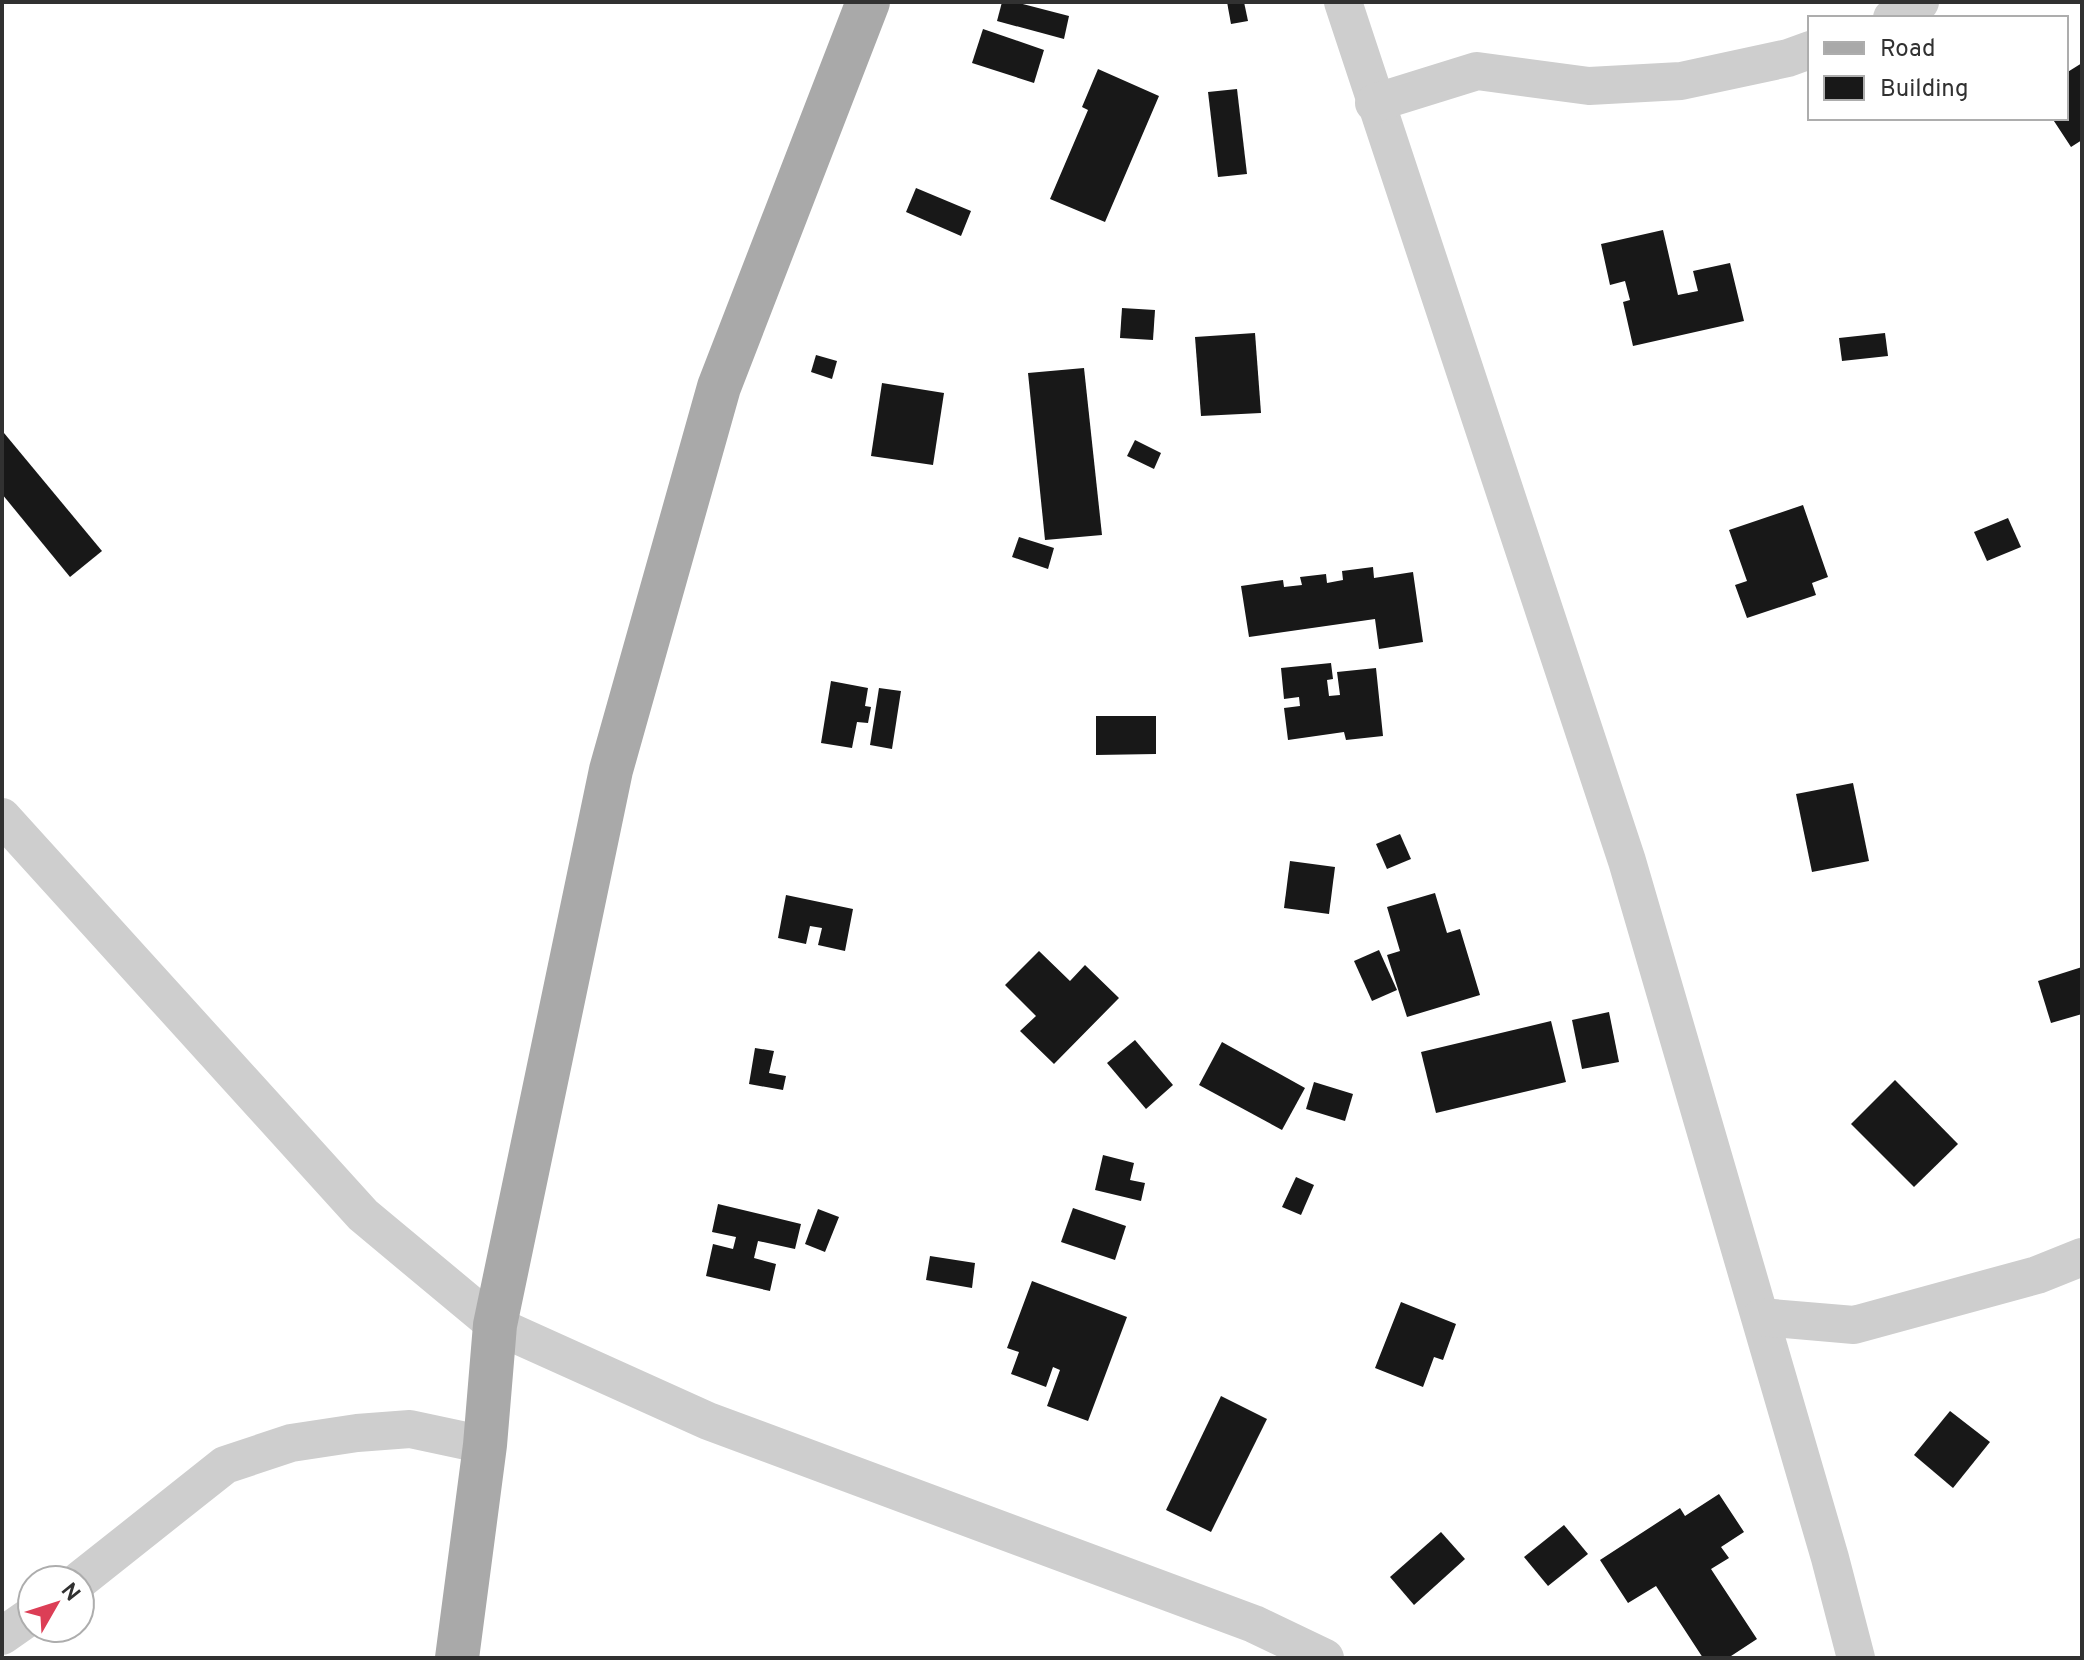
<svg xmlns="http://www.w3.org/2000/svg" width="2084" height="1660" font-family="Overpass,sans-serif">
<rect width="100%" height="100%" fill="#fff"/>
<g fill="#181818">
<polygon points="1002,2 1015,2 1069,16 1064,39 997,21"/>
<polygon points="1227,2 1244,2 1248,21 1231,24"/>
<polygon points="983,29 1044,50 1034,83 972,63"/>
<polygon points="2082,63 2082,140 2071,147 2052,118 2066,118 2066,73"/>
<polygon points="1098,69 1159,96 1105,222 1050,199 1088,110 1082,107"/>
<polygon points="1237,89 1247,174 1218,177 1208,92"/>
<polygon points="916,188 971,211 961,236 906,212"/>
<polygon points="1663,230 1678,295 1698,291 1693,271 1730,263 1744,321 1633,346 1623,302 1630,300 1625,281 1610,285 1601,244"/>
<polygon points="1122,308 1155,310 1153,340 1120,338"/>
<polygon points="1255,333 1261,413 1201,416 1195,337"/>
<polygon points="1885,333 1888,356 1842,361 1839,338"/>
<polygon points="816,355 837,361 832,379 811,372"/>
<polygon points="1084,368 1102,535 1045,540 1028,373"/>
<polygon points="882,383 944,393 933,465 871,456"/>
<polygon points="4,433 102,551 70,577 2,494 2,435"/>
<polygon points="1135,440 1161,453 1154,469 1127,456"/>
<polygon points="1803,505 1828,577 1812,583 1816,595 1747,618 1735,585 1747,581 1729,530"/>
<polygon points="2008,518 2021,547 1987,561 1974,532"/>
<polygon points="1019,537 1054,548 1048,569 1012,557"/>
<polygon points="1373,567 1374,578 1413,572 1423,642 1379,649 1375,619 1249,637 1241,586 1283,580 1284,587 1302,585 1300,577 1326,574 1327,583 1343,580 1342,571"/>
<polygon points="1331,663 1333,679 1327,680 1329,696 1340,695 1337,672 1376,668 1383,736 1346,740 1344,732 1288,740 1284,708 1300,706 1299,697 1284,699 1281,668"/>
<polygon points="831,681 868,688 865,706 871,707 868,723 857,722 852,748 821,743"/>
<polygon points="879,688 901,691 892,749 870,745"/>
<polygon points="1096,716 1156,716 1156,754 1096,755"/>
<polygon points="1853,783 1869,861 1812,872 1796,794"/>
<polygon points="1400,834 1411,859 1387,869 1376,844"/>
<polygon points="1290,861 1335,867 1329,914 1284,908"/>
<polygon points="1435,893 1447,933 1460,929 1480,995 1407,1017 1387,955 1400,951 1387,907"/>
<polygon points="786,895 853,909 845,951 818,945 822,928 810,926 806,944 778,938"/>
<polygon points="1379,950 1397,990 1372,1001 1354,961"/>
<polygon points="1039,951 1070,981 1085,965 1119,998 1054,1064 1020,1031 1036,1016 1005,985"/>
<polygon points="2082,967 2082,1014 2051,1023 2038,981"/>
<polygon points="1609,1012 1619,1062 1582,1069 1572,1020"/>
<polygon points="1551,1021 1566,1082 1436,1113 1421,1052"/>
<polygon points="1135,1040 1173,1085 1146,1109 1107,1063"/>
<polygon points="1222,1042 1305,1088 1282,1130 1199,1085"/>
<polygon points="755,1048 774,1051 769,1073 786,1076 783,1090 749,1084"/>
<polygon points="1895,1080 1958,1144 1914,1187 1851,1124"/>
<polygon points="1314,1082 1353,1094 1345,1121 1306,1109"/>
<polygon points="1103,1155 1134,1163 1130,1180 1145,1183 1141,1201 1095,1190"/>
<polygon points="1296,1177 1314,1185 1301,1215 1282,1207"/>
<polygon points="718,1204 801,1224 795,1249 758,1241 754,1258 776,1264 770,1291 706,1276 713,1244 733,1249 736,1237 712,1232"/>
<polygon points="1073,1208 1126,1226 1115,1260 1061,1242"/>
<polygon points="818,1209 839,1217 825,1252 805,1244"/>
<polygon points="930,1256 975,1263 972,1288 926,1280"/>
<polygon points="1032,1281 1127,1317 1088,1421 1047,1406 1060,1370 1053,1367 1046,1387 1011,1374 1019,1352 1007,1348"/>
<polygon points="1401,1302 1456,1324 1443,1360 1434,1357 1423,1387 1375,1368"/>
<polygon points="1221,1396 1267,1419 1211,1532 1166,1510"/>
<polygon points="1950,1411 1990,1442 1953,1488 1914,1455"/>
<polygon points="1719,1494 1744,1532 1721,1547 1729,1558 1711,1569 1757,1639 1728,1658 1703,1658 1656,1586 1628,1603 1600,1560 1680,1508 1685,1516"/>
<polygon points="1564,1525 1588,1554 1548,1586 1524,1557"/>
<polygon points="1441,1532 1465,1559 1414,1605 1390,1577"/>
</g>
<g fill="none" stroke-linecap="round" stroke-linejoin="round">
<g stroke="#cecece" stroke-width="38">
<polyline points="1343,2 1627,861 1830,1558 1856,1658"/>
<polyline points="1892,18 1920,2"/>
<polyline points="1374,103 1477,71 1589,86 1681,81 1788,58 1810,50"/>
<polyline points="2,817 363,1215 495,1325 708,1421 1254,1624 1325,1658"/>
<polyline points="1761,1317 1854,1325 2037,1275 2082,1257"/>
<polyline points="80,1580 225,1465 291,1443 357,1433 410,1429 485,1445"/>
<polyline points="2,1636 32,1615"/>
</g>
<polyline stroke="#a9a9a9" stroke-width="44" points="457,1658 485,1445 495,1325 611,770 719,387 868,2"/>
</g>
<rect width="2084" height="1660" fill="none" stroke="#313131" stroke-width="8"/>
<rect x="1808" y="16" width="260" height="104" fill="#ffffff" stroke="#adadad" stroke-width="2"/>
<rect x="1824" y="42" width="40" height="12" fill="#a9a9a9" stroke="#adadad" stroke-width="2"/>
<text x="1880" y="56" font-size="24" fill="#313131">Road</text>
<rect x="1824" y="76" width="40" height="24" fill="#181818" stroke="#adadad" stroke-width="2"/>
<text x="1880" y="96" font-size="24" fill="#313131">Building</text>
<g transform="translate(56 1604) rotate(51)"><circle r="38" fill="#ffffff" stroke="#adadad" stroke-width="2"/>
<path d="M0-6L14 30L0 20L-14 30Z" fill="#dc3e56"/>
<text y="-12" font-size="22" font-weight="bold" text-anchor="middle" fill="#313131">N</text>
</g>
</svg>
